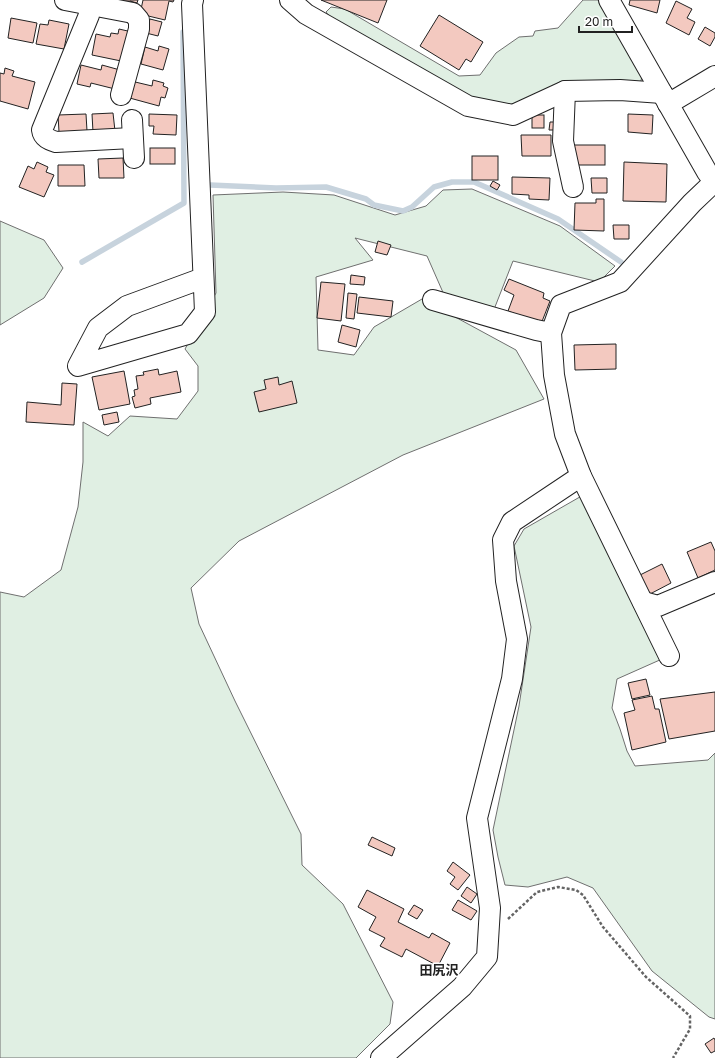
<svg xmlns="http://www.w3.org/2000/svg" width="715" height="1058" font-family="'Golos Text','Noto Sans JP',sans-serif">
<rect width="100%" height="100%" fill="#fff"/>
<g fill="#e0efe3" stroke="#6f6f6f">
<polygon points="583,0 598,0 642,76 640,85 513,106 463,98 334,22 326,12 331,7 345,9 459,76 480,75 496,53 519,37 533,36 535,31 558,28"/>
<polygon points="472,189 560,226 615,266 599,282 513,261 493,312 445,297 427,256 355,238 373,260 316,277 318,350 354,355 374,327 422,299 516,350 544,399 403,455 239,541 191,588 199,624 235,701 301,834 302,865 343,904 393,1002 390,1024 356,1058 0,1058 0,592 24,597 61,570 78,507 83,462 83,422 108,436 130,416 177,419 198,391 198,366 185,349 216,293 213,195 283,192 334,195 395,215 426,206 443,190"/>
<polygon points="0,221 44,240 63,268 44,298 0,325"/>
<polygon points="585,494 662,659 617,679 612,708 620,729 627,751 635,766 708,760 715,753 715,1019 709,1017 652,971 593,888 567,877 528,887 505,885 498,857 493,830 519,706 531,627 514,546 524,529"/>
</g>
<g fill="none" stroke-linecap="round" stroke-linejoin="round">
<g stroke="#c7d3dd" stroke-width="5.5">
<polyline points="210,185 276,188 326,187 366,199 374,205 403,211 412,207 434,187 452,182 474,182 558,219 621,262"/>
<polyline points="82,262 184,203 183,32"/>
</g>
</g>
<g fill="#f3c9c0" stroke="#222">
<polygon points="116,0 138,0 137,3 130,1 128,7"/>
<polygon points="143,0 174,0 173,2 169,1 165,20 140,14"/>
<polygon points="321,0 387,0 378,23"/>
<polygon points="630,0 660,0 657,13 629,5"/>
<polygon points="676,1 692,9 687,18 695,22 689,35 666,23"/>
<polygon points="439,15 483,42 471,62 466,59 459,70 420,46"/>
<polygon points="11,18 37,23 33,43 8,38"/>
<polygon points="150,19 162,22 158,36 146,33"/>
<polygon points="49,20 69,24 64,49 36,44 40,24 48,25"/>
<polygon points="705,27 715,33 715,37 710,46 698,39"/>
<polygon points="119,29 132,32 126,62 92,55 96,34 110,37 111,33 118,34"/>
<polygon points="159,46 169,49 163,70 141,64 145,47 158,51"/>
<polygon points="81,65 101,70 102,65 120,70 115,89 91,83 90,87 77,84"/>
<polygon points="5,68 14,71 12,76 35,82 28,109 0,101 0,73 4,74"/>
<polygon points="153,80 164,83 163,86 168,88 165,98 161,97 159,106 126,97 131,81 152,86"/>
<polygon points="113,113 115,131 93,132 92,114"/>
<polygon points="86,114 87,131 59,132 58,115"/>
<polygon points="149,114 177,115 176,135 153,134 154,126 149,126"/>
<polygon points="628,114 653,115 652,134 628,132"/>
<rect x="532" y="115" width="12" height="13"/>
<polygon points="550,122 556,122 556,130 549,130"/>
<polygon points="521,135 551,135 551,156 522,156"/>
<rect x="574" y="145" width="31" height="20"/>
<rect x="150" y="148" width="25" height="16"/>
<rect x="472" y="156" width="26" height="24"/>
<polygon points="123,158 124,178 99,178 98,159"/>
<polygon points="37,162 48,167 46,172 54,175 44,197 19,187 28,166 34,169"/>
<polygon points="624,162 667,164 666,202 623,201"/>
<polygon points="58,165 84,165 85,186 58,186"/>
<polygon points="512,177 550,178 549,200 529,199 529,195 512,194"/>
<polygon points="591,178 607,178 607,193 592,193"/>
<polygon points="493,181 500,185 497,190 490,186"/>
<polygon points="596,199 604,199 604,231 574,230 575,203 596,203"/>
<polygon points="613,225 629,225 629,239 614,239"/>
<polygon points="378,241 391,245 387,255 375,252"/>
<polygon points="351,275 365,277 364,285 350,284"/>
<polygon points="509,279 544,293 543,298 550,301 541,324 508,311 514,295 504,290"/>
<polygon points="321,282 345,284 341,321 317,318"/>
<polygon points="348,293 357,294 354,319 346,318"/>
<polygon points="359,297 393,301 391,317 357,313"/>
<polygon points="342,325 360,330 356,347 338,342"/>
<polygon points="616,344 616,369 575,370 574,345"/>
<polygon points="158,369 159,375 177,371 181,392 150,398 151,404 135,408 132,397 135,396 134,390 138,389 136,376 144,375 143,372"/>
<polygon points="124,371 130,404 99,410 92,377"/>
<polygon points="278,377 279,385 292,381 297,403 259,412 254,392 266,389 264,380"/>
<polygon points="62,383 77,384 74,425 26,422 27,402 61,405"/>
<polygon points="117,412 119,422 104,425 102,415"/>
<polygon points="711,542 715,551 715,570 698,578 687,552"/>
<polygon points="662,564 671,583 650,594 640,575"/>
<polygon points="646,679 650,695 632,699 628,683"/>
<polygon points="715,692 715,731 669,739 660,699"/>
<polygon points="652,696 655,709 659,709 666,742 632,750 624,713 635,710 632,700"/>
<polygon points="372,837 395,848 392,856 368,845"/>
<polygon points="453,862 470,875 458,890 450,884 455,877 447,871"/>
<polygon points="467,887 477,894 471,903 461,896"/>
<polygon points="367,890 404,909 398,922 429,938 432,933 450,943 438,966 406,949 402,957 380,946 385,938 369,930 376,917 358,907"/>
<polygon points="458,900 477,911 471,920 452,910"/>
<polygon points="414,905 423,910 417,919 408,914"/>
<polygon points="714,1038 715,1040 715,1051 711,1053 705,1044"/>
</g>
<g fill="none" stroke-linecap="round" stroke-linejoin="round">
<defs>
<g id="minor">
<polyline points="65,0 133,13 139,20 139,29 121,95"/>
<path d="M 89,0 L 88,4 L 89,15 L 42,130 C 43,138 50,140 56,142 L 132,138"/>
<polyline points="193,0 192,4 205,312 188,334 78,366 98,328 127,306 203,278"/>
<polyline points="290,0 306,14 468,106 513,115 565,91 620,90 662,93"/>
<polyline points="609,0 707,172 715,183"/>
<polyline points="565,91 563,141 573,187"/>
<polyline points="668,104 715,76"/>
<polyline points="132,120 134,158"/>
<polyline points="433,300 536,330 551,333"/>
<polyline points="643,602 658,606 715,582"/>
<polyline points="669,656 581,476 565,434 554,375 551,333 561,305 620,282 692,203 713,183"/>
<polyline points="381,1058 462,987 487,957 490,908 477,818 512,679 517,639 506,581 503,540 512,522 581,476"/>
</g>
</defs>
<use href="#minor" stroke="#222" stroke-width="22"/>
<polyline stroke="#646464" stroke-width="2.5" stroke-dasharray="3 2" stroke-linecap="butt" points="508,919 537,892 558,887 576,890 583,895 603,927 646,977 690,1016 690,1029 673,1058"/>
<use href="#minor" stroke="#fff" stroke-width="20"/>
</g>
<g text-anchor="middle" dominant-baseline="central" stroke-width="3" stroke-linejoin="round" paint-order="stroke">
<g font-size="13" font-weight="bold" fill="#222" stroke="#fff">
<text x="439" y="970">田尻沢</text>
</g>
</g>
<path d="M579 26v6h53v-6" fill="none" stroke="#222222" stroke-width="2"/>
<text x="585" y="26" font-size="12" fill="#222222" stroke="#ffffff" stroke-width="3" paint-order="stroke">20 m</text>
</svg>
